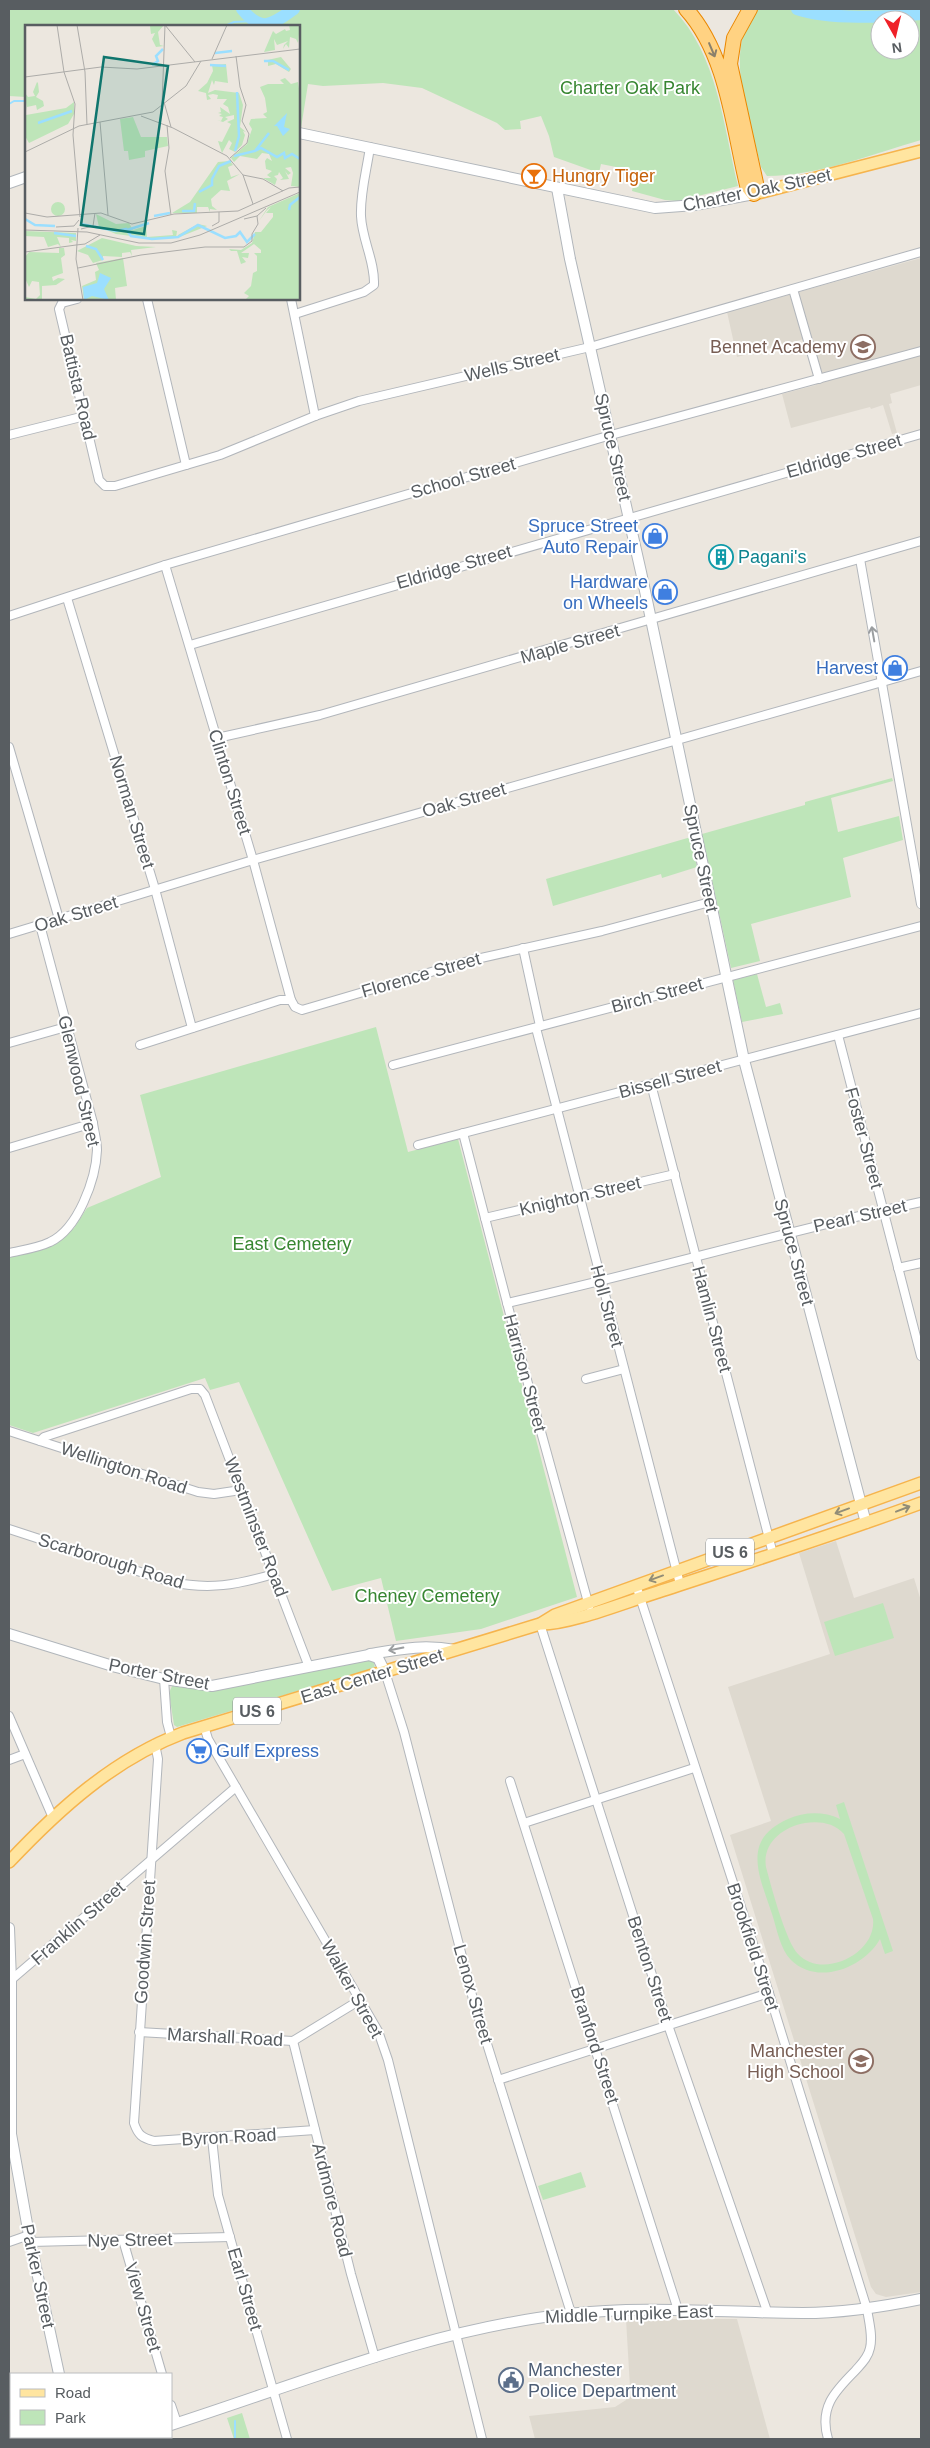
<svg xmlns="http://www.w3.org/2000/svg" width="930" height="2448" font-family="Arial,sans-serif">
<rect width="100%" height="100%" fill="#ece7df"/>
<g fill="#ded9cf">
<polygon points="921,258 921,385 890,394 892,403 889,404 897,433 892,434 883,405 871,409 870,407 791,428 782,394 816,385 804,339 737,357 727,312"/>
<polygon points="836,1541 854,1598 914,1578 921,1601 921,2292 886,2297 876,2294 871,2287 730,1835 771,1821 728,1687 830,1654 799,1553"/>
<polygon points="626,2319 737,2319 770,2439 535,2439 529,2416 615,2407 626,2400 630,2387"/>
</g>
<g fill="#bee5b9" fill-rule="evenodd">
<path d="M 9,9 L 673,9 C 718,55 723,125 738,186 L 678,201 L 665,200 L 632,191 L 636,171 L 601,164 L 599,173 L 554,157 L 549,136 L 541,116 L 520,121 L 521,129 L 505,130 L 497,123 L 422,88 L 383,83 L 323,86 L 308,84 L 301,128 L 299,127 L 299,26 L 26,26 L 26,97 L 9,96 Z"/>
<path d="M 759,9 L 921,9 L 921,140 C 873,154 817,176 767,176 L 761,167 C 751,123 720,46 759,9 ZM 880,20 L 910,20 L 910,50 L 880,50 Z"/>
<polygon points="892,778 893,781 831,798 838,832 899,816 903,840 843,858 851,897 751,924 760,961 731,968 702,834 805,805 805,802"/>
<polygon points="691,837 697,867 662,878 661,874 553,906 546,879"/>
<polygon points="757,974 766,1007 780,1003 783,1014 742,1022 733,980"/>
<polygon points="376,1027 408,1152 458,1139 577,1597 481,1629 396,1641 381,1578 332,1591 239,1382 210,1390 205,1378 33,1433 9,1425 9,1257 54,1244 74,1228 87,1208 161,1177 140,1095"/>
<polygon points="883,1603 894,1638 835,1656 824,1622"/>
<polygon points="368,1659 374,1663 375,1668 177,1727 174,1725 169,1693 172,1686 216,1691"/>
<path d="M 844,1802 L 893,1951 L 885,1954 L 880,1939 C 864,1968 817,1986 791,1960 C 780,1949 777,1929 772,1914 C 760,1877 740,1840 788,1819 C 804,1812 823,1811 840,1819 L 836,1805 ZM 805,1823 C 820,1821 834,1823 844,1834 L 873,1919 C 877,1954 822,1980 798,1954 C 786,1942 771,1886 766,1867 C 762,1843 783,1827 805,1823 Z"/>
<polygon points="581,2172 586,2187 543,2200 538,2186"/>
<polygon points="242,2413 250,2439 234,2439 227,2418"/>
</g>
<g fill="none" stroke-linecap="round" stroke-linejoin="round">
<g stroke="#9bdfff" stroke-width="2">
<polyline points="225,26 234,22 253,21"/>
<polyline points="9,104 14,101 26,101"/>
<polyline points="235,2421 235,2439"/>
</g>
<g stroke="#9bdfff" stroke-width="12">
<path d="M 242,9 C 262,34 272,24 294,9"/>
<path d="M 797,9 C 828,20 888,17 921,14"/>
</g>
<defs>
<g id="street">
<polyline points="793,289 819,379"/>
<polyline points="77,299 62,303 59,309 99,480 105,486 115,486 220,455 315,416 359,401 590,347 921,252"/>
<polyline points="147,299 186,465"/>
<polyline points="291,299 315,416"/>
<path d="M 295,314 L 364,292 L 374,285 C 375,261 362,240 361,216 C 360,193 367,169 370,147"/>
<polyline points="9,435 85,416"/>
<polyline points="860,559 921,904"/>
<polyline points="165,565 253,860 291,1000"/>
<polyline points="67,598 155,889 192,1028"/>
<polyline points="9,616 165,565 611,435 921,351"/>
<polyline points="190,645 921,434"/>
<polyline points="217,738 320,715 921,541"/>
<polyline points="9,747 59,919"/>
<polyline points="9,934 253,860 921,671"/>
<polyline points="523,948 540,1026"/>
<polyline points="536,1028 680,1584"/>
<polyline points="838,1035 921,1356"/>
<polyline points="9,1043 66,1027"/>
<polyline points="140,1045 280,1000 291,1000 295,1007 302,1010 472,960 602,931 710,902"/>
<polyline points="393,1065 921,926"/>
<polyline points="651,1084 773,1554"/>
<polyline points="463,1133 532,1399 589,1606"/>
<polyline points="418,1145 921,1013"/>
<polyline points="9,1148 93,1123"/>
<polyline points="485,1218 675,1174"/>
<path d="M 9,1253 C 22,1250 38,1248 50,1242 C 78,1229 96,1179 97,1150 C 97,1141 94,1131 93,1123 L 40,925"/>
<polyline points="898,1268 921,1263"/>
<path d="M 507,1303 C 646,1272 782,1232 921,1202"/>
<polyline points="586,1379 624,1369"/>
<polyline points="9,1431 198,1492 214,1494 241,1490"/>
<polyline points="40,1441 44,1437 191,1389 200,1389 205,1395 309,1667"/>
<path d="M 9,1529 L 171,1582 C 210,1590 236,1585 274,1574"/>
<path d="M 636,1585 L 769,1993 L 867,2309 C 869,2322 873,2336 870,2348 C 868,2358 861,2364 855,2371 C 834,2392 819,2408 828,2439"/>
<polyline points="540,1624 668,2025 767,2311"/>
<polyline points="385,1672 404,1732 473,1999 571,2313"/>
<polyline points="164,1679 167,1722 171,1737"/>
<polyline points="9,1716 53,1818"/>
<polyline points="204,1726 208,1739 236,1787 378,2031 388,2060 482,2439"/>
<path d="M 155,1744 L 158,1759 L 134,2123 C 138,2135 142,2138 154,2141 L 315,2130"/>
<polyline points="9,1760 25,1754"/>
<polyline points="510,1781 678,2310"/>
<polyline points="524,1823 694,1768"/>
<polyline points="11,1980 236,1787"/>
<polyline points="139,2032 293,2041 360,2000"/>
<polyline points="293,2041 351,2274 375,2358"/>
<polyline points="498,2080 769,1993"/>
<polyline points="212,2138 218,2195 287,2439"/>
<polyline points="123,2240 162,2374"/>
<polyline points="9,2242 29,2235"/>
<polyline points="31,2242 230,2237"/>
<polyline points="171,2405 177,2423"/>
</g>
<g id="secondary">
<polyline points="299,133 655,208 695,205 754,194"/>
<polyline points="9,183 26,177"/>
<polyline points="557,188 570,259 641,572 744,1060 866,1523"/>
<polyline points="9,1634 116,1667 164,1679 212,1686 369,1655 378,1658 385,1672"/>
<path d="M 370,1654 C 400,1649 424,1644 455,1650"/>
<polyline points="9,1928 11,1980 11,2134 29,2235 59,2374"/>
<path d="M 171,2425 C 302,2383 431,2329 568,2314 C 646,2305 725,2313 803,2313 C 843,2313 882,2307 921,2299"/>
<polyline points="70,2437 70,2439"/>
<polyline points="127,2439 135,2437"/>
</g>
<g id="primary">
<polyline points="754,194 921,151"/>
<polyline points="542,1623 555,1615 921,1483"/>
<path d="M 9,1862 C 59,1809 114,1759 183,1733 L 540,1624 C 569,1625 628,1601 658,1592 C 746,1563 834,1535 921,1503"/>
</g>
<path id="highway" d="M 686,9 C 727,54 733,127 747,185 L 754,194 L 756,183 L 730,64 L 734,38 L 750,9"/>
</defs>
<use href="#street" stroke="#b2b6bb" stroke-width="10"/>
<use href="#secondary" stroke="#b1b6bb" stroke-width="12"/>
<use href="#primary" stroke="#f6b44d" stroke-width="14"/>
<use href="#highway" stroke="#ea8700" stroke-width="16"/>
<use href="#street" stroke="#fff" stroke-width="8"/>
<use href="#secondary" stroke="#fff" stroke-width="10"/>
<use href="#primary" stroke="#ffe5a0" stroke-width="11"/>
<use href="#highway" stroke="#ffd282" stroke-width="14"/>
</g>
<defs><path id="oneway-shaft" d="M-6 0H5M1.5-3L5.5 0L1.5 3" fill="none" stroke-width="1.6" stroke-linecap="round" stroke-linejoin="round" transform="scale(1.25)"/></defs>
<use stroke="#8a806b" href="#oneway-shaft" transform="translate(712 50) rotate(67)"/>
<g stroke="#9b9ea0">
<use href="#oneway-shaft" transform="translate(873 634) rotate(-100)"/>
<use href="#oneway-shaft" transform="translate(396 1649) rotate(169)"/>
</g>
<g stroke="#928d77">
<use href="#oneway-shaft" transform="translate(903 1509) rotate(-21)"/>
<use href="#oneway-shaft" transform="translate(842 1511) rotate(160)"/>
<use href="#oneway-shaft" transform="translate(656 1578) rotate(160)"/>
</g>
<defs>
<symbol id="bar-ring" viewBox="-11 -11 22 22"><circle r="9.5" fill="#fff" stroke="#e8710a" stroke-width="1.5"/><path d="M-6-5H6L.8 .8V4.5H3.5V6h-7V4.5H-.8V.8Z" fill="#e8710a"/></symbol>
<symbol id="school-ring" viewBox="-11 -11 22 22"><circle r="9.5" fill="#fff" stroke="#8d6e63" stroke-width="1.5"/><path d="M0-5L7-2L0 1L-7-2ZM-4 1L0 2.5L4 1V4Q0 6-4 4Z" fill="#8d6e63"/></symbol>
<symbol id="shop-ring" viewBox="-11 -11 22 22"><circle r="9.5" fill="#fff" stroke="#3f7fe0" stroke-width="1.5"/><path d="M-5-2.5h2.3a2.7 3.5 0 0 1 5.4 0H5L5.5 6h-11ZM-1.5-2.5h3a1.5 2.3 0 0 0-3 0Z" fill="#3f7fe0"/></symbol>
<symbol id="building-ring" viewBox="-11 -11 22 22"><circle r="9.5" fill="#fff" stroke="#0f9aa8" stroke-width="1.5"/><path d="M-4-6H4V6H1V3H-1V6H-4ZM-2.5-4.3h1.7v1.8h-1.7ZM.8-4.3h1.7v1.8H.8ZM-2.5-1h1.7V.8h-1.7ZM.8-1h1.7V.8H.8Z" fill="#0f9aa8"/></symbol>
<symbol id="supermarket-ring" viewBox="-11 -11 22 22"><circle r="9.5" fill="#fff" stroke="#3f7fe0" stroke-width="1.5"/><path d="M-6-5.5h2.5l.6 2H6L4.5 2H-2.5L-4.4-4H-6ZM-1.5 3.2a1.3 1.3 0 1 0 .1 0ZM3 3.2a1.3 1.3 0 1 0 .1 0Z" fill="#3f7fe0"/></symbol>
<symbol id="civic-ring" viewBox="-11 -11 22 22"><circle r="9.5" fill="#fff" stroke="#5c6f8a" stroke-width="1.5"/><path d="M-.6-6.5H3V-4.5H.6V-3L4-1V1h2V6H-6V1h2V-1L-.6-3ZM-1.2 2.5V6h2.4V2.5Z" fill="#5c6f8a"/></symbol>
</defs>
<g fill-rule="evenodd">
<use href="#bar-ring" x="520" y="162" width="28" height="28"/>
<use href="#school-ring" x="849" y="333" width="28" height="28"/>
<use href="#shop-ring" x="641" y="522" width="28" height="28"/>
<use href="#building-ring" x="707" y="543" width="28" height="28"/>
<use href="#shop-ring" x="651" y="578" width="28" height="28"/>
<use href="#shop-ring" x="881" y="654" width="28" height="28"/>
<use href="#supermarket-ring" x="185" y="1737" width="28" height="28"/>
<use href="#school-ring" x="847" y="2047" width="28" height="28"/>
<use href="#civic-ring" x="497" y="2366" width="28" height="28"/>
</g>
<g text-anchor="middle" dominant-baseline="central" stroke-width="4" stroke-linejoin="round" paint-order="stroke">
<g fill="#fff" stroke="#8a8e90" stroke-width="1">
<rect x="706" y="1538.5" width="48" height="27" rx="4"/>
<rect x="233" y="1697.5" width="48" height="27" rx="4"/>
</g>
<g font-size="16" font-weight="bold" fill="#585d61">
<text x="730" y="1552">US 6</text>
<text x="257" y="1711">US 6</text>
</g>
<g font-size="18" fill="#378631" stroke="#fff">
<text x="630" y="88">Charter Oak Park</text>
<text x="292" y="1244">East Cemetery</text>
<text x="427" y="1596">Cheney Cemetery</text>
</g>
<g font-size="18" fill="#c56008" stroke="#fff" text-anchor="start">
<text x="552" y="176">Hungry Tiger</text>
</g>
<g font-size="18" fill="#585d61" stroke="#fff">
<text transform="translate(757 190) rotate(-12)">Charter Oak Street</text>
<text transform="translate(512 365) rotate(-13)">Wells Street</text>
<text transform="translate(78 387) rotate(77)">Battista Road</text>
<text transform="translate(613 447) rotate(77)">Spruce Street</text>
<text transform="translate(844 456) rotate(-16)">Eldridge Street</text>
<text transform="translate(463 478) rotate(-16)">School Street</text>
<text transform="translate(454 567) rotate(-16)">Eldridge Street</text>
<text transform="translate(570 644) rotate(-16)">Maple Street</text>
<text transform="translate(230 782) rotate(73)">Clinton Street</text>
<text transform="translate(464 800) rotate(-16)">Oak Street</text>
<text transform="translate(132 812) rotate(73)">Norman Street</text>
<text transform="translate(701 858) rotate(78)">Spruce Street</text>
<text transform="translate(76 914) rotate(-17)">Oak Street</text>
<text transform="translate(421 975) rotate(-16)">Florence Street</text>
<text transform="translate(657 995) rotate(-15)">Birch Street</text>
<text transform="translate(670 1079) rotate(-15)">Bissell Street</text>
<text transform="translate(79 1081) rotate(77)">Glenwood Street</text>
<text transform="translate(864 1138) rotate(75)">Foster Street</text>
<text transform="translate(580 1196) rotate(-13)">Knighton Street</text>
<text transform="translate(860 1216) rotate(-13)">Pearl Street</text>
<text transform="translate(794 1252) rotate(75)">Spruce Street</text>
<text transform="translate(607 1306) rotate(75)">Holl Street</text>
<text transform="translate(712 1319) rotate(75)">Hamlin Street</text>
<text transform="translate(525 1373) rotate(75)">Harrison Street</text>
<text transform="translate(124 1468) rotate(18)">Wellington Road</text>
<text transform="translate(256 1527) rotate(69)">Westminster Road</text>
<text transform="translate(111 1561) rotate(17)">Scarborough Road</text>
<text transform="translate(159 1674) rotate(11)">Porter Street</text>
<text transform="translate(372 1676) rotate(-17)">East Center Street</text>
<text transform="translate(78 1923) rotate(-41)">Franklin Street</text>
<text transform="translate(145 1942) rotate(-86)">Goodwin Street</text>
<text transform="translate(753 1947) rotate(72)">Brookfield Street</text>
<text transform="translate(650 1969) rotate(72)">Benton Street</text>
<text transform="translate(352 1989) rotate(61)">Walker Street</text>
<text transform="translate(473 1994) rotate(74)">Lenox Street</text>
<text transform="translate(225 2037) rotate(3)">Marshall Road</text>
<text transform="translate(595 2045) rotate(72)">Branford Street</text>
<text transform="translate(229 2137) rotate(-3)">Byron Road</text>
<text transform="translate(332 2200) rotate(76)">Ardmore Road</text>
<text transform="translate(130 2240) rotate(-1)">Nye Street</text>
<text transform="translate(38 2276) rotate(78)">Parker Street</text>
<text transform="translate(245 2289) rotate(74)">Earl Street</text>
<text transform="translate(143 2307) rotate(74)">View Street</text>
<text transform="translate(629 2314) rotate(-2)">Middle Turnpike East</text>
</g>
<g font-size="18" fill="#785e54" stroke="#fff" text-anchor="end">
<text x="846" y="347">Bennet Academy</text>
<text x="844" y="2051">Manchester<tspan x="844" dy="21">High School</tspan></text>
</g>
<g font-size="18" fill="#366cbe" stroke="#fff" text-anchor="end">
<text x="638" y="526">Spruce Street<tspan x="638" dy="21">Auto Repair</tspan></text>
<text x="648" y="582">Hardware<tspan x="648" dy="21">on Wheels</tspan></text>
<text x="878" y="668">Harvest</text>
<text x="216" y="1751" text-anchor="start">Gulf Express</text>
</g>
<g font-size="18" fill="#0d838f" stroke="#fff" text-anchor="start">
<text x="738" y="557">Pagani's</text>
</g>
<g font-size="18" fill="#4e5e75" stroke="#fff" text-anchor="start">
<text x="528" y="2370">Manchester<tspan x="528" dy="21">Police Department</tspan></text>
</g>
</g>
<g transform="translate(25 25)">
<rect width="275" height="275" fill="#ece7df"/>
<path d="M 139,0 L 133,7 L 135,20 L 139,21 L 131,22 L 127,14 L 130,8 L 126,9 L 125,1 ZM 264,0 L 275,0 L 273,18 L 271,14 L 265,12 L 264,23 L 261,19 L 258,24 L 259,20 L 263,16 L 252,20 L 249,14 L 250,25 L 239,27 L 248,6 L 251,9 L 260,4 L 261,6 L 265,5 ZM 256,32 L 266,44 L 264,47 L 251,39 L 243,41 L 243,36 L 238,36 ZM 201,39 L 203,58 L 190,56 L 189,60 L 187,55 L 183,68 L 190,65 L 214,68 L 218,80 L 215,102 L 221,107 L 218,106 L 220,110 L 217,120 L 210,127 L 204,124 L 207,118 L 204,115 L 197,128 L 193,116 L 197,117 L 206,99 L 202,97 L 209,94 L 209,90 L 200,92 L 203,94 L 198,97 L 192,95 L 196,96 L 198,92 L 194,91 L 197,89 L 193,88 L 196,87 L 195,82 L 205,89 L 203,82 L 198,79 L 202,74 L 192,74 L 193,70 L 188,69 L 183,70 L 186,74 L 182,75 L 181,68 L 173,66 L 182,58 L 188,46 L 187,40 ZM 260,53 L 266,59 L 273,57 L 275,70 L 275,162 L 266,161 L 268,148 L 266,142 L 260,143 L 266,148 L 263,150 L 260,146 L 264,154 L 255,155 L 258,153 L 254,147 L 253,150 L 249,151 L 252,154 L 250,160 L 238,153 L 246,153 L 242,150 L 247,146 L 241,144 L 240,136 L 242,133 L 247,136 L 244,129 L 237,128 L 232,134 L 215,131 L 209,137 L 206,133 L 222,119 L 227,104 L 224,99 L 226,94 L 242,93 L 238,89 L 242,87 L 240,73 L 235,62 L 243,59 L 259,59 L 255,55 ZM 12,57 L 13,58 L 14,67 L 11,72 L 18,76 L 19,81 L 12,85 L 11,80 L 2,82 L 2,86 L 0,68 L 3,72 L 10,71 L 8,67 ZM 49,77 L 49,89 L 43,99 L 4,118 L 0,111 L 1,90 L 41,83 ZM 108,92 L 116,112 L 142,112 L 143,121 L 120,126 L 120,132 L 104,135 L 103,126 L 99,126 L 95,94 ZM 205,136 L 208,140 L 203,142 L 206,152 L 215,149 L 202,156 L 205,166 L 196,165 L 186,174 L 187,181 L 192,185 L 185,184 L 185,187 L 183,182 L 172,182 L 172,188 L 147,188 L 165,177 L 193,137 ZM 275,168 L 275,275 L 220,275 L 224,271 L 219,268 L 226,261 L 228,248 L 232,246 L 232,231 L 229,228 L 236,228 L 236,225 L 229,219 L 216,228 L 224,228 L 223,233 L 217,232 L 221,237 L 216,239 L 212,226 L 206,226 L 204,224 L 216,225 L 227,218 L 230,207 L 236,207 L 248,192 L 248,188 L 241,188 L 246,182 L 242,185 L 234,196 L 243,182 ZM26 184a7 7 0 1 1 14 0a7 7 0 1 1-14 0ZM 71,189 L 91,199 L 104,198 L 108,205 L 121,201 L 122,212 L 148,210 L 147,205 L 152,206 L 151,213 L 129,214 L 91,209 L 74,202 ZM 173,199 L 182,201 L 152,213 L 153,210 ZM 0,206 L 51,208 L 51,216 L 46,215 L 48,217 L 44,218 L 44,213 L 32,212 L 36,222 L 33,219 L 23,222 L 19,212 L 0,211 ZM 77,213 L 111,221 L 131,222 L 106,225 L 107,231 L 105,227 L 97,228 L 97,232 L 78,231 L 78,235 L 68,238 L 63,230 L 52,226 ZM 34,223 L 39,223 L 40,230 L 36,233 L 38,248 L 27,252 L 28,256 L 33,253 L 40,254 L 31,260 L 17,261 L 17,275 L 0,275 L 0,272 L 11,274 L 15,270 L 14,257 L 7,256 L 4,262 L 0,253 L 0,232 L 4,227 L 34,228 ZM 98,233 L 102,261 L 90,263 L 91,275 L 59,275 L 57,261 L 71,255 L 70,247 L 74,245 L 71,238 Z" fill="#bee5b9"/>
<path d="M 262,88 L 259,102 L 265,104 L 258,111 L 252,101 L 249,101 ZM 75,248 L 86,253 L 79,264 L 84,275 L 67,271 L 59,275 L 58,262 L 72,258 Z" fill="#9bdfff"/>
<path fill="none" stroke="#9bdfff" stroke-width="2.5" d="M 190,28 L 207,26M 239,36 L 248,36 L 264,45M 127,40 L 133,36 L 131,31 L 138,24M 185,40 L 201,41M 13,98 L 47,86M 210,126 L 214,111 L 212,67M 230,126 L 236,123 L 252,132 L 259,128 L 260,133 L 267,129 L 275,134M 209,131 L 230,126 L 244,108M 174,167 L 187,160 L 187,154 L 194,141 L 206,136M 264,185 L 265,180 L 275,172M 157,186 L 169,186 L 170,178M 129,191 L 145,188M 0,194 L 10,200 L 30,201M 56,199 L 91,206 L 101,204 L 106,211 L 127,214 L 153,212 L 173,200 L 200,213 L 211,211 L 215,207 L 222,217 L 230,209M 102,205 L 124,198M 29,208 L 51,211M 61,221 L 71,224 L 78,235"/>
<path fill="none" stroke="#adaca9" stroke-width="1" d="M 32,0 L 39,47 L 50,79 L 48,110 L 55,192M 52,0 L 60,47 L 62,100M 140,0 L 170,37M 187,34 L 202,0M 0,52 L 76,42 L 112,44 L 275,24M 139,77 L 146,102M 137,80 L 140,0M 116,91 L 148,103 L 202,131 L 218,150 L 238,154 L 258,166M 75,97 L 83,190M 142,100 L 144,123 L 140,146 L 146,190M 0,127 L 54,101 L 128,87 L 161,61 L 176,36M 205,133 L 222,118 L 224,109 L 217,96 L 221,80 L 215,62 L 211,31M 218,150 L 228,179M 0,188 L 22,192 L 76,188 L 107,199 L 149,189 L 213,186 L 264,163 L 275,162M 219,194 L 232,191 L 241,183M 187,201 L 194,197 L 194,187M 31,202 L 49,201 L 54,195M 53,203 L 51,234 L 58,275M 56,204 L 68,201 L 70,188M 0,205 L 62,207 L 114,218 L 146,218 L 175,210 L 275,167M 51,220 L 60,219 L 75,210M 0,227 L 51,220M 53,243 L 116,230 L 180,222 L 219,222 L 227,216 L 227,209 L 233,199 L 232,191"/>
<path fill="#0f766e" fill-opacity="0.15" stroke="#0f766e" stroke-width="2.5" d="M 79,32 L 143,41 L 119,209 L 56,200 Z"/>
<rect width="275" height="275" fill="none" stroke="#585d61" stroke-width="2.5"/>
</g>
<rect width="930" height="2448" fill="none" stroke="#585d61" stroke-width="20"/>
<rect x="10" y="2373" width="162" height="65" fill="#ffffff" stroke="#bcbec0"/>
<rect x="20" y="2389" width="25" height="8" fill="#ffe5a0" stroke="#bcbec0"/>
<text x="55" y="2398" font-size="15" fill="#585d61">Road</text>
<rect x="20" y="2410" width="25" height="15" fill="#bee5b9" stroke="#bcbec0"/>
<text x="55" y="2423" font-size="15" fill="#585d61">Park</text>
<g transform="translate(895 35) rotate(172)"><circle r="24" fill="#ffffff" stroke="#bcbec0"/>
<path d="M0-4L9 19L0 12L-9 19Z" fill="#ef2128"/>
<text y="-8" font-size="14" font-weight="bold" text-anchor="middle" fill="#585d61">N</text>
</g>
</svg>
